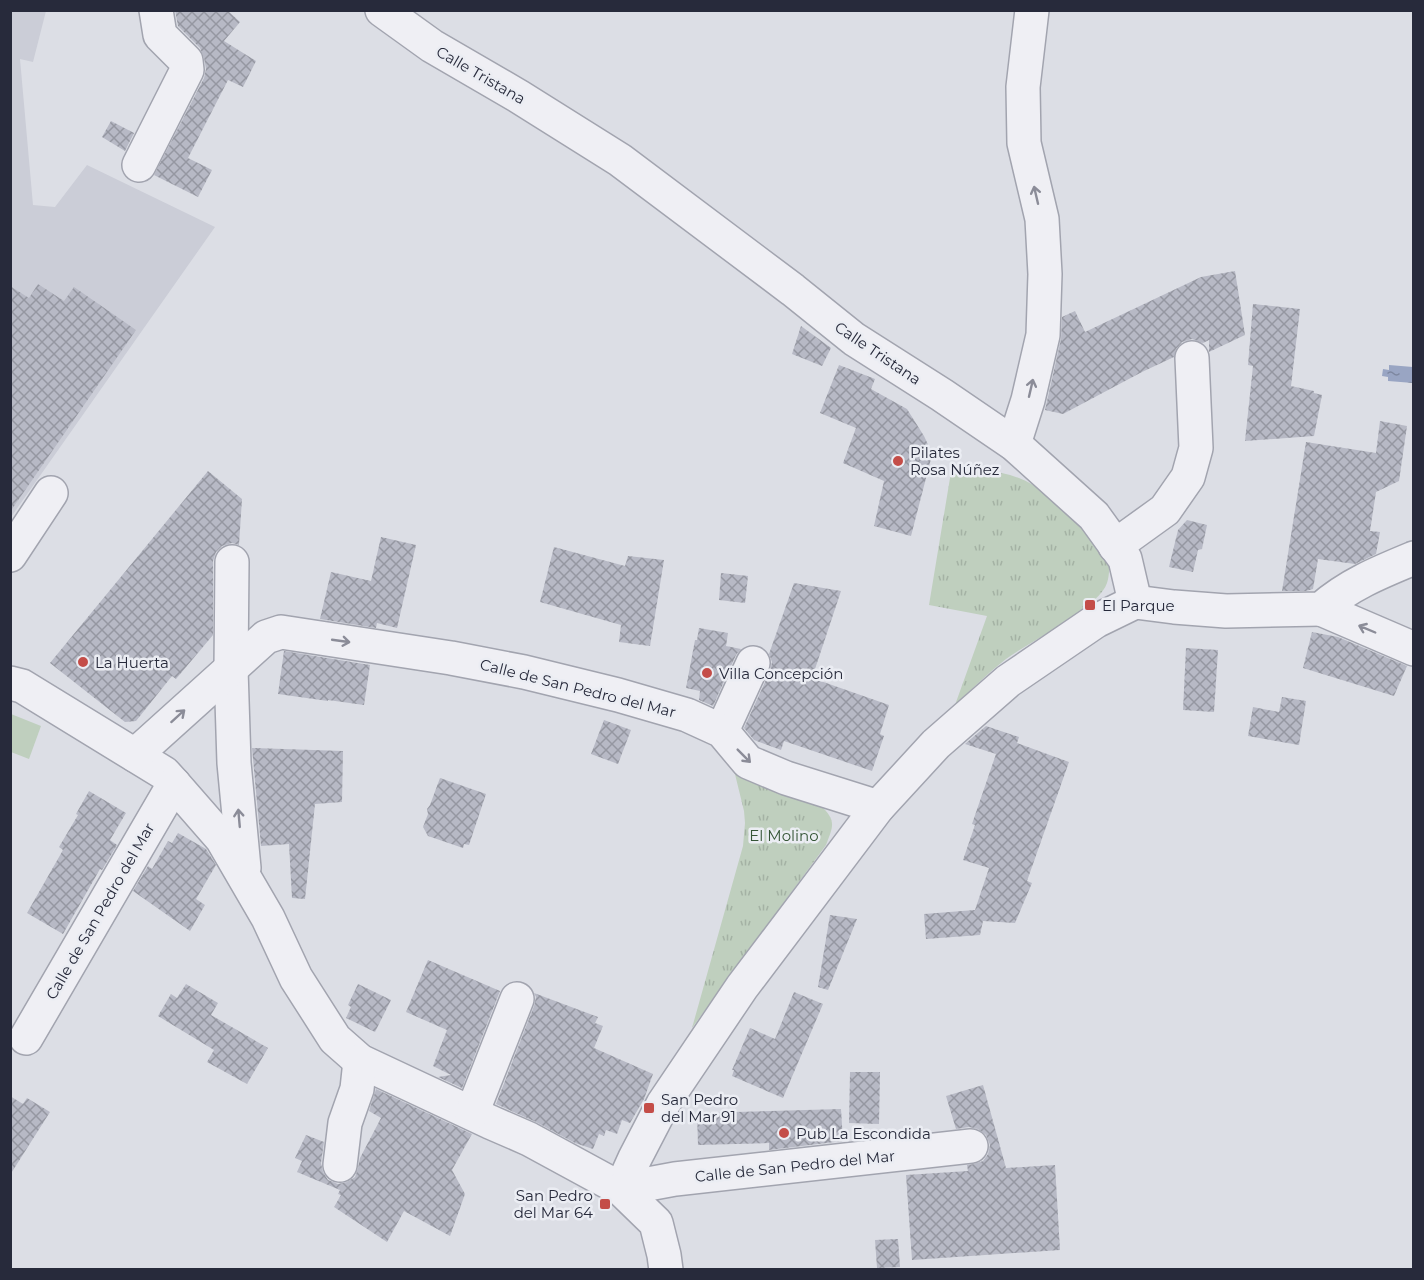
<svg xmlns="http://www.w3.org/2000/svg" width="1424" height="1280" font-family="Montserrat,sans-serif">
<defs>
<pattern id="park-tufts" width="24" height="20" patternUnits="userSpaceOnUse" patternTransform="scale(1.5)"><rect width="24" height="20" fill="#bfcfbe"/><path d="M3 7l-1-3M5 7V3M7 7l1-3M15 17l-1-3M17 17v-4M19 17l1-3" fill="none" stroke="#a4b2a4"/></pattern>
<pattern id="water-ripples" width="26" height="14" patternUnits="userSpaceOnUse" patternTransform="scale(1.5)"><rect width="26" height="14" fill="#99a5c3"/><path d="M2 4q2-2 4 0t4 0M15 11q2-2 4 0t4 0" fill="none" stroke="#7d87a0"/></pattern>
<pattern id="building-cross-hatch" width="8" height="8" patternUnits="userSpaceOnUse" patternTransform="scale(1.5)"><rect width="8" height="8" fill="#b7b9c5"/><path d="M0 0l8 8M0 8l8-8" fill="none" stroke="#9597a1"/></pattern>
</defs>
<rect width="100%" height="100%" fill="#dcdee5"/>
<polygon fill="#cbcdd7" points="11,11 46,11 33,62 20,59 33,205 55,207 87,165 215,227 11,517"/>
<g fill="url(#park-tufts)">
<path d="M 952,466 C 973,469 998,470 1019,478 C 1044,488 1065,509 1083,528 C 1089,535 1105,553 1108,561 C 1110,567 1109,577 1107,583 C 1099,608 1029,642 1006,659 C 988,673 972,689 955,705 L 987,616 L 929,605 Z"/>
<path d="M 733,766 L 820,805 C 836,820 834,825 826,845 L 692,1028 L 743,846 L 745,823 L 744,811 Z"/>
</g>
<polygon fill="#bfcfbe" points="11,714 41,726 29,759 11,752"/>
<polygon fill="url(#water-ripples)" points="1389,365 1413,367 1413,383 1388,381 1388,377 1382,376 1383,369 1389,370"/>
<g fill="url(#building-cross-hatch)">
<polygon points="175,10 227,10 240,22 224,41 256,61 243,87 228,80 188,158 212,170 198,197 154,175 204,78 206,69 204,58 200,48 178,26"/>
<polygon points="111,121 134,133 125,151 102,137"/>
<polygon points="1235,271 1245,335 1209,352 1209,340 1203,343 1192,339 1182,342 1176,349 1174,357 1142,372 1063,414 1045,410 1061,339 1062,317 1075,311 1085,332 1201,277"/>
<polygon points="38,284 64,301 74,287 136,330 10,512 10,286 29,298"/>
<polygon points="1253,304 1300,309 1291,386 1314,391 1314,393 1322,395 1314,436 1245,441 1253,366 1248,365"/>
<polygon points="801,326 831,348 822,366 792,354"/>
<polygon points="839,365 875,379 871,389 907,409 924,436 931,451 932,455 911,536 874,526 884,481 843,463 856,428 820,413"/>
<polygon points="1380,421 1407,426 1399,481 1376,492 1370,531 1380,532 1376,554 1355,564 1318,559 1313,589 1306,591 1282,591 1306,442 1376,453"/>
<polygon points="208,471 242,499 239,545 232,543 222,546 216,552 213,561 213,635 176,679 172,676 136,721 125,722 50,663"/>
<polygon points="1187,520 1207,525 1202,549 1198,550 1193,572 1169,567 1178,530"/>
<polygon points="381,537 416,545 397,628 377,623 376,628 320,619 331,572 371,581"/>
<polygon points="554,547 625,566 628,556 664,560 650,646 619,642 621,625 540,602"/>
<polygon points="721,573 748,576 745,603 719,600"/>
<polygon points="794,583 841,591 812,678 889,705 880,734 884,736 872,771 784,741 781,750 754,740 744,728 770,671 772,662 769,654"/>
<polygon points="699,628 728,633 726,646 741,649 736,655 713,706 699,700 700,691 686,688 695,640 697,640"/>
<polygon points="1312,632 1338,637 1407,666 1394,696 1303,668"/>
<polygon points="1186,648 1218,650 1214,712 1183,710"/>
<polygon points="284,651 370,665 364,705 328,700 328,701 278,694"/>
<polygon points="1282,697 1306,701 1299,745 1248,736 1253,707 1279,712"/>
<polygon points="604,720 631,730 618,764 591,754"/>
<polygon points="986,726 1019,737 1017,743 1069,762 1027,881 1032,883 1015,923 983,921 980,935 926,939 924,914 975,910 989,868 963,860 975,825 972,824 996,754 965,744"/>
<polygon points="252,748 343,751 342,802 315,804 305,899 292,898 289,844 261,846"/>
<polygon points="440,778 486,794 469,845 464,844 463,848 428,836 423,827 428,814 427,809 430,805"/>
<polygon points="89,791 126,813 110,840 117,845 102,870 100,869 63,934 27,913 63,850 59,847 78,815 76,814"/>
<polygon points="178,833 206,849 216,865 196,899 205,905 190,931 133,891 148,866 152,869 168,841 172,843"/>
<polygon points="830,915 857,919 828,990 818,987"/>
<polygon points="428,960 500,991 462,1088 438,1077 451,1075 433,1066 447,1030 406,1012"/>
<polygon points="186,984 218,1003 211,1015 268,1048 247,1084 207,1062 214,1050 158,1016 171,994 177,998"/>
<polygon points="358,984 391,1000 375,1032 346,1018 351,1007 348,1005"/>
<polygon points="794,992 823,1004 783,1098 732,1076 734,1070 732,1070 750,1028 775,1039"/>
<polygon points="534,993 598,1017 595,1023 603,1026 594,1048 653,1074 644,1099 630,1123 622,1120 617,1134 606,1130 604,1136 599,1134 593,1149 575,1143 536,1122 496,1104 534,1006 536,997"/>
<polygon points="850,1072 880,1072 879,1124 849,1123"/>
<polygon points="983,1085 1006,1168 1055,1165 1060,1250 912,1260 906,1175 968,1171 967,1165 974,1164 983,1161 988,1154 990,1145 986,1135 978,1129 969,1127 956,1129 946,1096"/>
<polygon points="376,1089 472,1134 452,1170 465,1194 450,1236 404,1211 387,1242 334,1207 341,1195 338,1194 340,1190 297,1172 302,1161 295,1158 306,1135 324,1142 321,1163 323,1172 328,1180 338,1184 347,1182 355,1177 358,1168 360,1158 381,1118 369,1111"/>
<polygon points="10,1096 23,1104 27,1098 50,1112 10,1175"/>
<polygon points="841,1109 843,1141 769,1150 769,1143 698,1145 697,1113"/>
<polygon points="898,1239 900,1267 877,1268 875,1240"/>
</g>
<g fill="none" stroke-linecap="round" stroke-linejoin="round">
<defs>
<g id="minor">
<polyline points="382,10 432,46 518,96 620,160 793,290 854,339 942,395 1014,444 1094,516 1125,559 1135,602"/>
<polyline points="139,165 187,70 186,61 160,35 156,10"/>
<polyline points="1014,444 1028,400 1043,335 1045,274 1042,219 1024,143 1023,87 1032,10"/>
<polyline points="1115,546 1165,510 1188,477 1196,448 1192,358"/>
<polyline points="10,555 51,493"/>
<polyline points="232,562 231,669 234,763 244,868"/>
<polyline points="1321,609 1414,649"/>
<polyline points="10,683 22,686 164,773 174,784 222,839 268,918 296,978 335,1039 360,1061 490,1122 529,1139 621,1189 656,1223 664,1255 666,1270"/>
<polyline points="722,731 753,663"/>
<polyline points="135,755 266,637 281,632 451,658 524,672 618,695 687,715 722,731 748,762 786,778 878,807"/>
<polyline points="26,1038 174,784"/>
<polyline points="472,1113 517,999"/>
<polyline points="340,1165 345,1123 357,1089 360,1061"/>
<path d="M 621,1189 L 635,1158 L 663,1104 L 742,987 L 878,807 L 936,744 L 1008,681 L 1096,621 L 1135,602 L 1174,607 L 1226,611 L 1321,609 C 1348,585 1380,572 1414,558"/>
<polyline points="621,1189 675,1179 971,1146"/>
</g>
</defs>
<use href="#minor" stroke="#a2a4af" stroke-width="36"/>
<use href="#minor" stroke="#efeff4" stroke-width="33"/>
</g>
<defs><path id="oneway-shaft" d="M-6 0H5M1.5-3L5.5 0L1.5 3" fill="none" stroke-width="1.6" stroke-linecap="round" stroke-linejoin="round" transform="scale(1.5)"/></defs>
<g stroke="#8b8c98">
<use href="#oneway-shaft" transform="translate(1036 195) rotate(-103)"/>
<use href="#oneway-shaft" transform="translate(1031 388) rotate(-77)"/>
<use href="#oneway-shaft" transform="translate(1367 629) rotate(-157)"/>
<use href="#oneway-shaft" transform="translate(341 641) rotate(8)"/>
<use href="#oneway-shaft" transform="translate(178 716) rotate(-42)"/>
<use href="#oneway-shaft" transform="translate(744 756) rotate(45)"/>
<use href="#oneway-shaft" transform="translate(239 818) rotate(-95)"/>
</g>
<g fill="#c44d48" stroke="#ebedf3" stroke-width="2">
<circle cx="898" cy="461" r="6"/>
<rect x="1084" y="599" width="12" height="12" rx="3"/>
<circle cx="83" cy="662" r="6"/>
<circle cx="707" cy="673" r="6"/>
<rect x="643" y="1102" width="12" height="12" rx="3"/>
<circle cx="784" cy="1133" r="6"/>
<rect x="599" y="1198" width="12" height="12" rx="3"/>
</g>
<g text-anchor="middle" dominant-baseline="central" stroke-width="5" stroke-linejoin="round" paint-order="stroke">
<g font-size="15" fill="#272a3b" stroke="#ebedf3">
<text transform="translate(481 75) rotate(30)">Calle Tristana</text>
<text transform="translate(878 353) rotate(34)">Calle Tristana</text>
<text transform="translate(578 688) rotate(14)">Calle de San Pedro del Mar</text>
<text transform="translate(100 911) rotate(-60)">Calle de San Pedro del Mar</text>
<text transform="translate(795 1166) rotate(-6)">Calle de San Pedro del Mar</text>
</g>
<g font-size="15" fill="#272a3b" stroke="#ebedf3" text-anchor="start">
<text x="910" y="452">Pilates<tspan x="910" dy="17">Rosa Núñez</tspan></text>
<text x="1102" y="605">El Parque</text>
<text x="95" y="662">La Huerta</text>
<text x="719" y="673">Villa Concepción</text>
<text x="661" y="1099">San Pedro<tspan x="661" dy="17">del Mar 91</tspan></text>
<text x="796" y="1133">Pub La Escondida</text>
<text x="593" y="1195" text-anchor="end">San Pedro<tspan x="593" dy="17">del Mar 64</tspan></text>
</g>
<g font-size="15" fill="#355536" stroke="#ebedf3">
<text x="784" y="835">El Molino</text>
</g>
</g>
<rect width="1424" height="1280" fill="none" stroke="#272a3b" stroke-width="24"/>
</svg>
